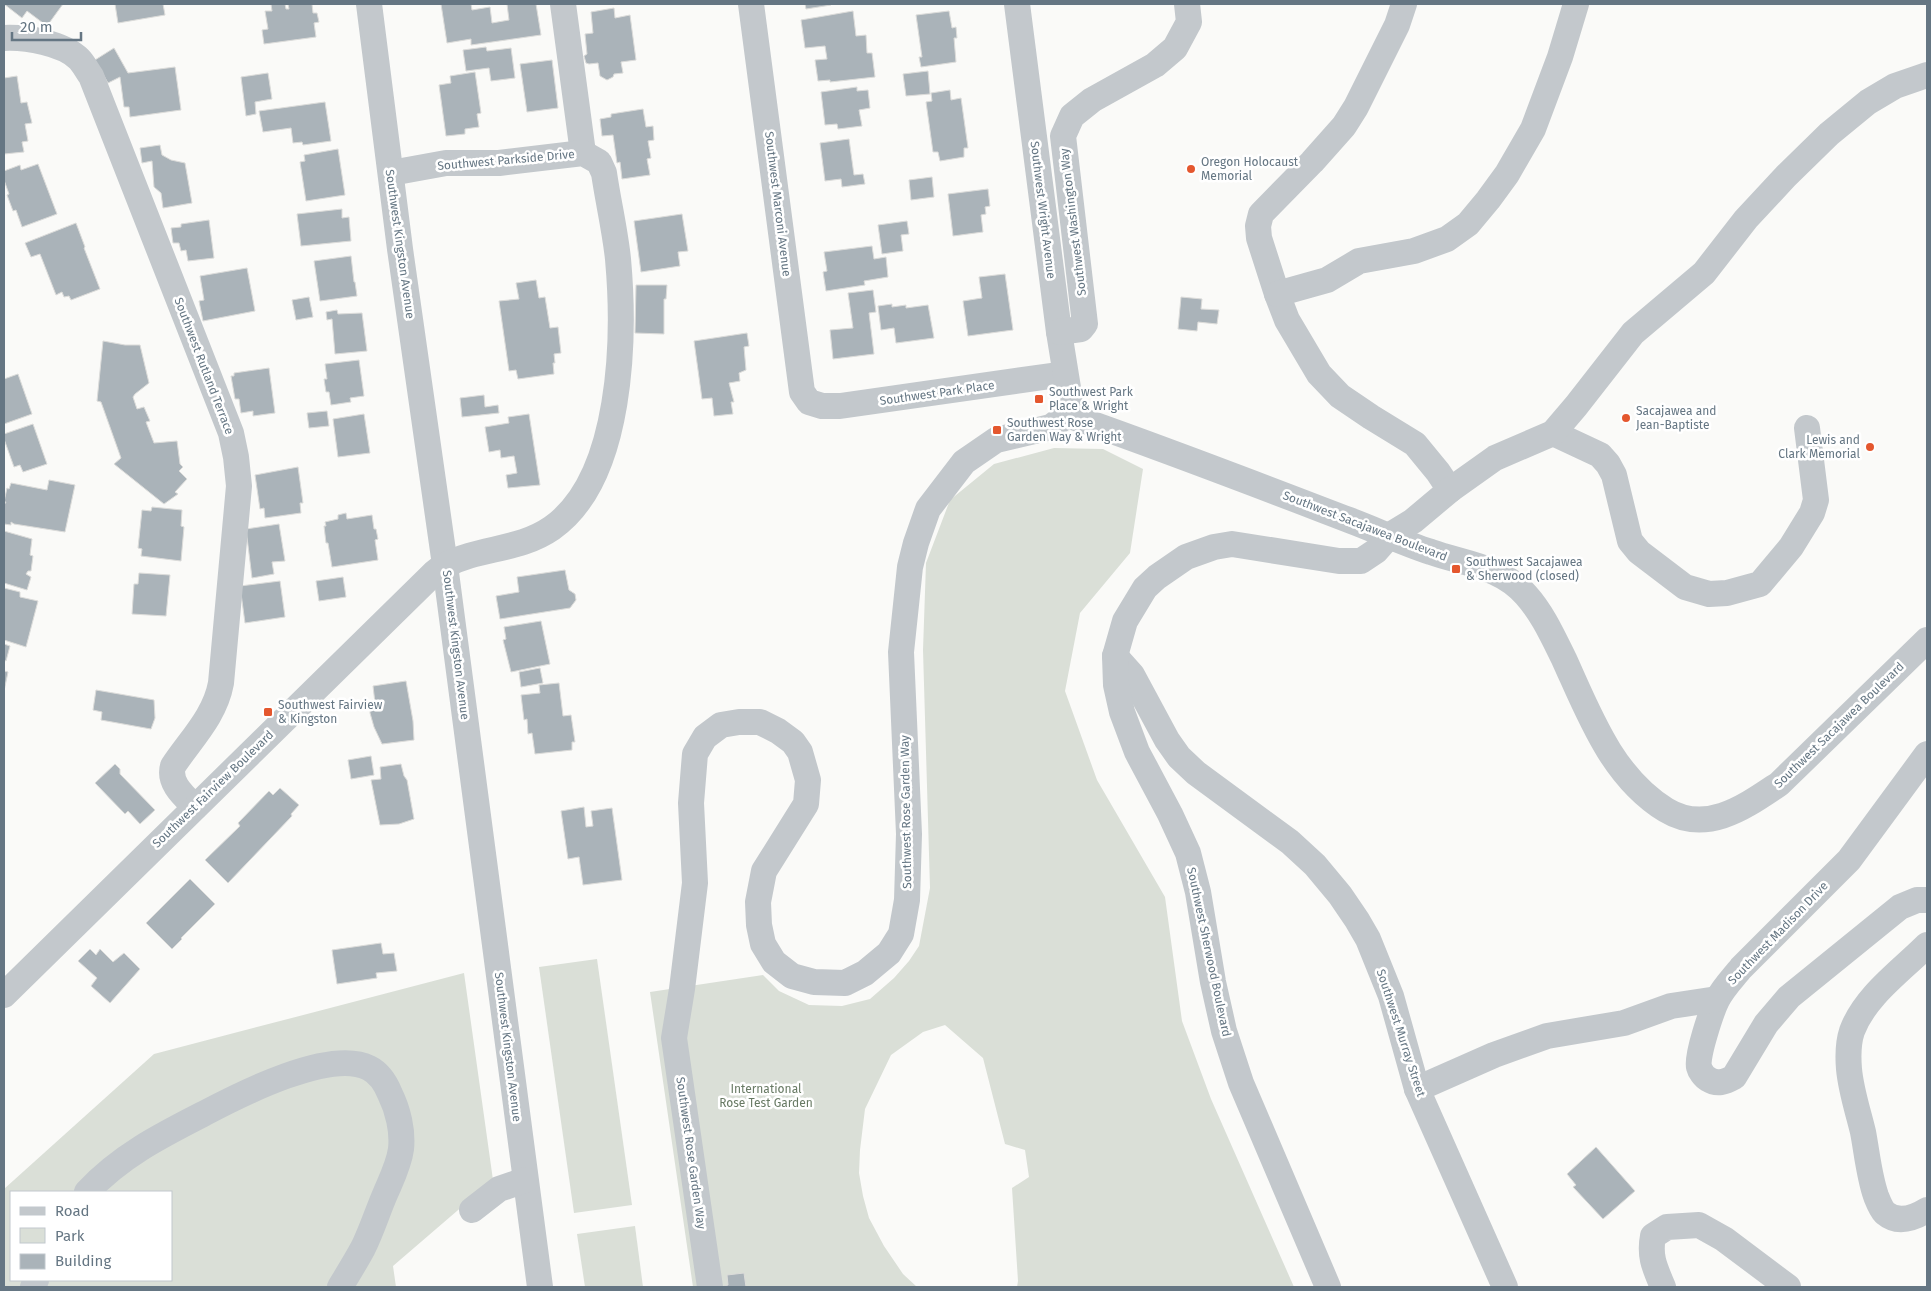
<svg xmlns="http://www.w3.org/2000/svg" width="1931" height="1291" font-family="'Fira Sans',sans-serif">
<rect width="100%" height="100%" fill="#fafaf8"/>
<g fill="#dadfd7" fill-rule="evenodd">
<polygon points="1054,448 1103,449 1143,469 1130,553 1080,613 1065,691 1097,780 1165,897 1182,1021 1211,1099 1294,1287 1017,1287 1018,1281 1012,1188 1029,1177 1025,1150 1005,1144 983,1058 945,1025 923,1032 891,1055 865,1109 860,1150 859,1173 863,1196 869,1218 884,1246 903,1274 917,1287 693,1287 650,992 763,975 779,991 809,1005 842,1006 870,999 894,978 909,961 919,946 930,888 923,650 926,563 950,500 994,464"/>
<polygon points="597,959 632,1205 574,1213 539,967"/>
<path d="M 464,973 L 493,1180 L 393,1266 L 396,1287 L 4,1287 L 4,1189 L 154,1054 ZM 11,1192 L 171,1192 L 171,1280 L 11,1280 Z"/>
<polygon points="635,1226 643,1287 585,1287 577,1234"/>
</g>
<g fill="#aab3b9" stroke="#dcdcda">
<polygon points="4,4 63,4 47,26 27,11 22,18"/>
<polygon points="115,4 163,4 165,15 118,23"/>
<polygon points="271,4 285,4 286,9 289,9 288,4 312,4 313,13 317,13 319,22 314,23 316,37 264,44 262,30 268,29 265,11 272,11"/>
<polygon points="441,4 471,4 472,10 490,7 492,23 509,20 507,4 536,4 541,35 471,45 471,39 447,43"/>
<polygon points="805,4 831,4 831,5 806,9"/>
<polygon points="614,8 615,18 630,15 636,60 621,62 623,73 614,74 613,77 607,80 600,76 598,63 589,64 586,63 584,56 587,54 585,34 593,33 591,12"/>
<polygon points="853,11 856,36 866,35 867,53 872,53 875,77 830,82 830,80 818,81 815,60 827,59 825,46 805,48 801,20"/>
<polygon points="949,11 952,28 956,27 957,38 954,38 956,62 921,67 919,57 922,57 916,15"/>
<polygon points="486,47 487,51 511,48 515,78 491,81 489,68 466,71 463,50"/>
<polygon points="114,48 128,73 175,67 181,110 130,117 129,107 124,107 120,77 108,83 95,60"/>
<polygon points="552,60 558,108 527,112 520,64"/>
<polygon points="928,71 930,94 906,96 903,74"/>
<polygon points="475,72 481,113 477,114 479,127 465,129 465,134 446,136 439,85 451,83 450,76"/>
<polygon points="268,73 272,99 255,102 256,114 246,116 241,77"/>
<polygon points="17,76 21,103 27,102 32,123 25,124 28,141 22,142 24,152 4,154 4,78"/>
<polygon points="857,87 857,91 868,90 870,108 859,110 862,126 838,129 837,124 825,125 821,92"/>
<polygon points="950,90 951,100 961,98 968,148 964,148 964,157 940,161 938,152 933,152 926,102 932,101 931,93"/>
<polygon points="325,102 331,141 303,145 302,142 293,143 291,128 263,132 259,111"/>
<polygon points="643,109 646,127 653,126 654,140 648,141 651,158 647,159 650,175 622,179 620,162 617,163 613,135 602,136 600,119 611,117 611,114"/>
<polygon points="849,139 854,175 863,174 865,184 842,187 841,179 825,181 820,143"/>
<polygon points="160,145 162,155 171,160 185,163 192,203 163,208 161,193 154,187 152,161 142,163 140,148"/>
<polygon points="338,149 345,195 306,201 300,162 305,161 304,155"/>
<polygon points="38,164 57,214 22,227 16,210 13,211 7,195 9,194 4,180 4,171 20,165 21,170"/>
<polygon points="932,177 934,197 911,200 909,180"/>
<polygon points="988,189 990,206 985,207 986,214 981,215 983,232 953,236 948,194"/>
<polygon points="342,209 342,218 349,217 351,241 301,246 297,214"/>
<polygon points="682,214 688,251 678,252 680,266 641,272 634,221"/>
<polygon points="209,220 214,258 188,261 186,250 181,251 179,243 173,243 171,228 181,227 181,224"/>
<polygon points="907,221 909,234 901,235 903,251 882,254 878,225"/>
<polygon points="76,223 85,247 84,248 100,289 71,300 69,296 64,297 62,292 56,295 40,254 31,257 25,243"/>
<polygon points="872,246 874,259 886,257 888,277 864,281 865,285 826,291 823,272 827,271 824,252"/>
<polygon points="351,256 354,282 355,282 357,296 320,301 314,261"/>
<polygon points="247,268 255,311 203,321 199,301 204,300 200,276"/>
<polygon points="1005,274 1013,330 968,336 963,301 982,298 979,277"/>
<polygon points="536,280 539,298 545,297 550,328 558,327 561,353 554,354 555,363 553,363 554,374 518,379 516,370 509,371 499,301 519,299 516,283"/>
<polygon points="636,285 667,285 666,299 664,299 664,334 635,333"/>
<polygon points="873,290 876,312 869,313 874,354 833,359 830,330 853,328 848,293"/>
<polygon points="309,297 313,317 296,320 292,300"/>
<polygon points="1181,297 1202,299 1201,309 1219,310 1217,324 1198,322 1197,331 1178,329"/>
<polygon points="892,304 892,307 906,305 906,308 928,305 934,338 896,343 894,328 881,330 878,306"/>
<polygon points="337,310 338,314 362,313 367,351 335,354 332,319 327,320 326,312"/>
<polygon points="747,333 749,346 744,347 746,370 739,373 740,381 729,383 734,402 731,402 733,414 714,416 712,398 702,399 694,341"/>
<polygon points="103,341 125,345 140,345 149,383 135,394 133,397 137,409 144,407 150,421 146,422 154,443 177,441 180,464 183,467 179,471 187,479 175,492 178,494 164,504 114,464 121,458 101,402 97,401"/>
<polygon points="359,360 364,396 350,398 351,402 331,405 329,392 326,392 324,379 327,379 325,364"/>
<polygon points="269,368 275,413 253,416 253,411 241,413 239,399 235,399 231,376 234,376 234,373"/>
<polygon points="18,374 32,414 4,424 4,379"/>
<polygon points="484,395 485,407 498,405 499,413 462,417 460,398"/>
<polygon points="327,411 329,426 309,428 307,413"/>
<polygon points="364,414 370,453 338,457 333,419"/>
<polygon points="529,414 540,485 508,488 506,475 517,473 514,456 501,458 500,450 489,452 485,427 509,423 508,417"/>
<polygon points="33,424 47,464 23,472 20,465 14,467 4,439 4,434"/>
<polygon points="298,467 303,503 300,503 301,513 265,518 264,508 260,509 255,475"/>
<polygon points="49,480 75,485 65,532 14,524 11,522 11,525 4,524 4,505 6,502 4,502 7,488 9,489 11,483 47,490"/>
<polygon points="152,507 182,510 181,526 184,527 181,561 141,556 142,549 138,548 142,510 151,511"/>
<polygon points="346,513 347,519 372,515 374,529 376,529 378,539 375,540 378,560 332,567 328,543 326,543 324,526 326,526 325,522 338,519 338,515"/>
<polygon points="279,524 285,561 272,562 274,574 252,578 246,529"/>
<polygon points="4,531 32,539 30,555 33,556 31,571 28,571 26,574 31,577 27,590 4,583"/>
<polygon points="565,570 569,590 575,594 576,600 570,608 500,619 496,596 519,592 517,577"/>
<polygon points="139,573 170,575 166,616 132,614 134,584 138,584"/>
<polygon points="343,577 346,597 319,601 316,581"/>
<polygon points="280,581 285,617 245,623 240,586"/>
<polygon points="4,588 20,592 20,597 38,601 26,647 4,640"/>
<polygon points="541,621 550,664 511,672 503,640 506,639 504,627"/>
<polygon points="4,644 10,646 6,661 4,660"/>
<polygon points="540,668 543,683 521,687 519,672"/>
<polygon points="4,671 8,672 4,691"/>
<polygon points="406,681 413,721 414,740 382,744 374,727 370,713 370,706 375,703 373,686"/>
<polygon points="559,683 563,716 571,715 575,742 572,742 572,750 535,754 532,733 528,734 527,719 524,720 521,695 540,693 539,685"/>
<polygon points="96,690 154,700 155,718 151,729 101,720 102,712 93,710"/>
<polygon points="371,756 374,775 351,779 348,760"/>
<polygon points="115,764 120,769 120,774 155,810 140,824 128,811 125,814 95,783"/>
<polygon points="401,764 404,776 407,780 414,819 399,824 380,825 371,780 381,779 380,767"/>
<polygon points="280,788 299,805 291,814 292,816 228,883 205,860 240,826 238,823 269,791 273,795"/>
<polygon points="584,807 586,827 593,826 591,811 612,808 622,880 583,885 579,857 568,859 561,811"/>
<polygon points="190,879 215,904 181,938 182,939 172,949 146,923"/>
<polygon points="381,943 383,954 394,953 397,971 376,973 377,978 337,984 332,950"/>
<polygon points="90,949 96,955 100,949 113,962 124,953 140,969 110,1003 91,986 97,978 78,961"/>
<polygon points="1596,1147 1635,1191 1603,1219 1573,1187 1576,1185 1567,1174"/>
<polygon points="744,1273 746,1287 725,1287 724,1286 728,1285 727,1275"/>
</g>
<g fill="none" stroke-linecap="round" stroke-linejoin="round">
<g stroke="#c3c8cc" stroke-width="26">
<polyline points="369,4 400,249 445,565 540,1287"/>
<polyline points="563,4 583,153"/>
<polyline points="751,4 802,392 809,402 822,406 840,406 1065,374"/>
<polyline points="1017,4 1059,332 1069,394 1070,407 1067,415"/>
<polyline points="1404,4 1397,25 1356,107 1344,126 1312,162 1261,214 1258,226 1259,238 1277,294 1287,320 1319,374 1340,396 1371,417 1415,444 1438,472 1450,490"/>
<path d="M 4,38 C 26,37 63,43 79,59 C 84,64 87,71 91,76 L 231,433 L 236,457 L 239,486 L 221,683 C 215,716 191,739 173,766 C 168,783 184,796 195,807"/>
<polyline points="1277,294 1327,280 1359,261 1414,251 1447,239 1468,224 1488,200 1507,174 1533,129 1560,57 1576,4"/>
<polyline points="1059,332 1081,329 1085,324 1063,136 1072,116 1092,100 1155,65 1175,48 1189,22 1187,4"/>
<path d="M 1067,415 C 1162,448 1255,484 1349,520 C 1376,530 1403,543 1431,552 C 1465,564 1501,566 1526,595 C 1543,614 1553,637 1564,659 C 1589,714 1612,777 1666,810 C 1707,835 1746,806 1779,784 L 1927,640"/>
<polyline points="1553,433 1600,455 1608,464 1614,475 1630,541 1639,552 1685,587 1709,594 1727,593 1760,584 1791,547 1812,513 1816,500 1807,428"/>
<polyline points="1115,656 1132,675 1167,740 1179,757 1196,773 1290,842 1315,865 1340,895 1357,920 1368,939 1391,996 1417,1089 1505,1287"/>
<path d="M 1927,754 L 1849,860 L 1741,968 C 1733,978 1723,988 1717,1000 C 1712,1010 1696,1057 1699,1067 C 1700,1071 1704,1077 1708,1079 C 1717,1085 1725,1082 1734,1077 L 1766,1024 L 1789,997 L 1900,907 L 1917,900 L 1927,900"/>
<path d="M 1927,945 C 1901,971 1865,996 1852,1031 C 1848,1043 1848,1057 1849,1069 C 1851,1091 1858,1111 1863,1132 C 1867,1153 1869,1176 1876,1196 C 1878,1201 1881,1209 1885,1213 C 1898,1224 1914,1218 1927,1210"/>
<path d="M 4,995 L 431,576 C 435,572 440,568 446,565 C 480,547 519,551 552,528 C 623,478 625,337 618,259 C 615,230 608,201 604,173 L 599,162 L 583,153 L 499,163 L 446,163 L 391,173"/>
<polyline points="1417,1089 1494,1055 1547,1036 1624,1023 1671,1006 1717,999"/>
<path d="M 87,1192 C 120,1156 162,1135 205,1113 C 241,1094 331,1048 369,1068 C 379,1073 386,1084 390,1094 C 398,1110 403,1131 401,1149 C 399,1164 392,1178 386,1192 C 378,1210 372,1230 363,1248 C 356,1261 348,1274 340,1287"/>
<polyline points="472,1210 499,1189 525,1180"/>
<polyline points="33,1287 36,1280"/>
<polyline points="710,1287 674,1038 682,989 695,883 691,803 695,754 705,737 721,725 739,722 760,722 778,731 793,742 800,752 808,780 806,804 764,871 758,902 759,925 763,944 774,962 792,976 814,982 845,983 865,973 889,953 901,934 907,900 909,834 901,652 910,567 916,543 928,509 964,462 996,440 1051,427 1067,415"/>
<polyline points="1328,1287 1241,1083 1224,1031 1213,982 1198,892 1188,853 1170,814 1137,752 1122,712 1116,685 1115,656 1125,621 1145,588 1157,577 1186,557 1214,547 1232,544 1339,561 1361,561 1376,551 1390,535 1413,521 1450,490 1495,458 1553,433 1576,406 1633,333 1704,273 1746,219 1786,176 1829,134 1868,102 1895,86 1927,75"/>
<path d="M 1663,1287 C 1655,1268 1649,1257 1653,1236 L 1667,1227 L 1699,1225 L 1724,1239 L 1788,1287"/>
</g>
</g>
<g fill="#e4572e" stroke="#fff" stroke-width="2">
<circle cx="1191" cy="169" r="5"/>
<rect x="1034" y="394" width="10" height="10" rx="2.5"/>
<circle cx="1626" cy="418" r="5"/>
<rect x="992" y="425" width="10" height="10" rx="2.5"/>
<circle cx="1870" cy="447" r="5"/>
<rect x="1451" y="564" width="10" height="10" rx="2.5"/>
<rect x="263" y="707" width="10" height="10" rx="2.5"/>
</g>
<g text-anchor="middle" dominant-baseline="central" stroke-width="5" stroke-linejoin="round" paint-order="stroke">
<g font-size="12" fill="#657683" stroke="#fff">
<text transform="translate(506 160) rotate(-5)">Southwest Parkside Drive</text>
<text transform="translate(778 204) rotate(83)">Southwest Marconi Avenue</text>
<text transform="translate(1043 210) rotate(83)">Southwest Wright Avenue</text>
<text transform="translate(1073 222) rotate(-97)">Southwest Washington Way</text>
<text transform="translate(400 244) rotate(82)">Southwest Kingston Avenue</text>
<text transform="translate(204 366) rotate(69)">Southwest Rutland Terrace</text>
<text transform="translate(937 393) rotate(-8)">Southwest Park Place</text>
<text transform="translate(1365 526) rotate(21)">Southwest Sacajawea Boulevard</text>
<text transform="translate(456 645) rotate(83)">Southwest Kingston Avenue</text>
<text transform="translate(1839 725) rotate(-44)">Southwest Sacajawea Boulevard</text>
<text transform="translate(213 789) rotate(-44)">Southwest Fairview Boulevard</text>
<text transform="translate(906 812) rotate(-91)">Southwest Rose Garden Way</text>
<text transform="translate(1778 933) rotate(-46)">Southwest Madison Drive</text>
<text transform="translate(1209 952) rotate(78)">Southwest Sherwood Boulevard</text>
<text transform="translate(1401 1033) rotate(72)">Southwest Murray Street</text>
<text transform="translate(508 1047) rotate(83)">Southwest Kingston Avenue</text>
<text transform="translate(691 1153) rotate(82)">Southwest Rose Garden Way</text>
</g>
<g font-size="12" fill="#657683" stroke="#fff" text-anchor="start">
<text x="1201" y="162">Oregon Holocaust<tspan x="1201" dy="14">Memorial</tspan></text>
<text x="1049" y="392">Southwest Park<tspan x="1049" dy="14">Place &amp; Wright</tspan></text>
<text x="1636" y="411">Sacajawea and<tspan x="1636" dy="14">Jean-Baptiste</tspan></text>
<text x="1007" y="423">Southwest Rose<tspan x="1007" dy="14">Garden Way &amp; Wright</tspan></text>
<text x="1860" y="440" text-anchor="end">Lewis and<tspan x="1860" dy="14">Clark Memorial</tspan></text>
<text x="1466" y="562">Southwest Sacajawea<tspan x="1466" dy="14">&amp; Sherwood (closed)</tspan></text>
<text x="278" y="705">Southwest Fairview<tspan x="278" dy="14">&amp; Kingston</tspan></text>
</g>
<g font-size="12" fill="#687a64" stroke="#fff">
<text x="766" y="1089">International<tspan x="766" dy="14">Rose Test Garden</tspan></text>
</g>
</g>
<rect width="1931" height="1291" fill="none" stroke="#657683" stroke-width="10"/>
<rect x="10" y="1191" width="162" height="90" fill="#ffffff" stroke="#c1c8cd"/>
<rect x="20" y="1207" width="25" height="8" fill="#c3c8cc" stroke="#c1c8cd"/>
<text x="55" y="1216" font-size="15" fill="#657683">Road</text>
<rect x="20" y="1228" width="25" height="15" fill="#dadfd7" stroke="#c1c8cd"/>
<text x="55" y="1241" font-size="15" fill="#657683">Park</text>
<rect x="20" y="1254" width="25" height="15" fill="#aab3b9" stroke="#c1c8cd"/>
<text x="55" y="1266" font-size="15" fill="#657683">Building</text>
<path d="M12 32v8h69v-8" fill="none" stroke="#657683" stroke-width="2.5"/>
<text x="20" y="32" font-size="15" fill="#657683" stroke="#ffffff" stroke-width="4" paint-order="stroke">20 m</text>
</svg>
